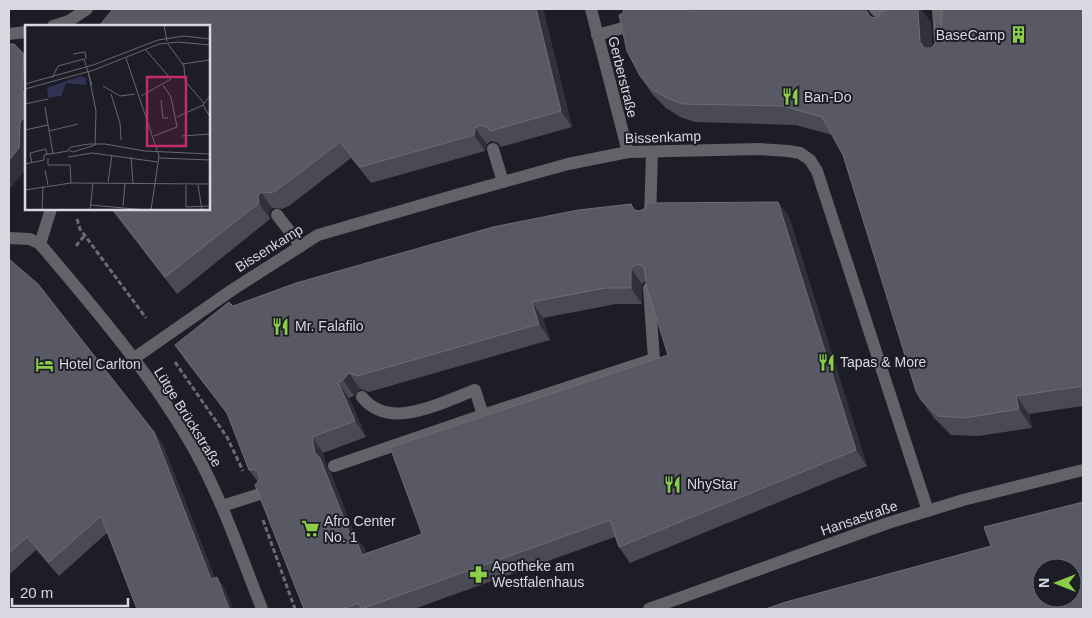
<svg xmlns="http://www.w3.org/2000/svg" width="1092" height="618" font-family="Arial,sans-serif">
<rect width="100%" height="100%" fill="#1d1d27"/>
<g fill="none" stroke-linecap="round" stroke-linejoin="round">
<g stroke="#6b6b74" stroke-width="3" stroke-dasharray="5 2.5" stroke-linecap="butt">
<polyline points="77,219 80,229 146,318"/>
<polyline points="76,246 85,235"/>
<polyline points="175,362 227,437 243,471"/>
<polyline points="263,520 295,609"/>
</g>
<g stroke="#626268" stroke-width="12">
<polyline points="591,9 628,152"/>
<polyline points="875,9 884,17 887,27"/>
<polyline points="938,9 940,39"/>
<polyline points="53,26 69,21 87,9"/>
<polyline points="9,34 26,32"/>
<polyline points="597,35 630,26"/>
<polyline points="493,149 503,182"/>
<polyline points="277,215 301,246"/>
<polyline points="650,219 652,152"/>
<path d="M 9,238 L 30,239 L 40,244 C 95,309 153,376 195,451 C 223,502 241,556 262,609"/>
<polyline points="40,244 51,209"/>
<polyline points="133,359 232,290 318,235 456,195 568,164 628,152 760,149 788,151 800,153 810,160 817,171 928,511"/>
<path d="M 362,397 C 390,432 442,402 475,390 L 483,415 L 654,359 L 649,288"/>
<polyline points="334,466 483,415"/>
<polyline points="222,506 263,493"/>
<polyline points="649,609 888,523 963,500 1083,470"/>
</g>
</g>
<g fill="#494a54" fill-rule="evenodd">
<polygon points="113,9 543,9 572,127 501,147 498,143 491,141 487,144 485,151 371,183 351,158 289,206 282,209 272,208 269,212 270,219 177,294 111,209 209,209"/>
<polygon points="622,9 694,9 695,11 867,11 871,17 877,18 887,11 887,9 921,9 931,23 932,48 936,41 942,26 1083,9 1083,406 1029,414 1032,428 978,436 951,435 934,418 921,400 843,155 832,135 796,125 695,122 680,117 666,108 652,94 640,76 623,13 624,11"/>
<path d="M 778,202 L 789,217 L 867,466 L 630,563 L 619,547 L 615,537 L 414,609 L 304,609 L 258,482 L 249,470 L 228,415 L 186,361 L 175,345 L 233,306 L 631,204 L 635,210 L 639,211 ZM 646,281 L 668,355 L 422,534 L 366,553 L 365,549 L 355,536 L 331,473 L 326,466 L 323,453 L 366,437 L 349,398 L 354,396 L 360,389 L 369,392 L 550,340 L 543,318 L 616,304 L 642,304 L 642,284 Z"/>
<polygon points="9,259 154,432 163,445 215,578 217,577 226,591 137,609 108,532 59,576 36,550 9,575"/>
</g>
<g fill="#31313c">
<polygon points="536,9 543,9 572,127 561,111"/>
<polygon points="685,9 694,9 699,30 686,11"/>
<polygon points="918,9 921,9 931,23 933,61 920,42"/>
<polygon points="24,54 26,57 26,97 22,90"/>
<polygon points="26,115 26,169 9,190 9,160 20,122"/>
<polygon points="475,128 487,144 485,151 474,135"/>
<polygon points="261,192 272,208 269,212 270,219 259,203 258,196"/>
<polygon points="778,202 789,217 867,466 856,450"/>
<polygon points="631,268 642,284 642,304 631,288"/>
<polygon points="532,302 543,318 550,340 539,324"/>
<polygon points="349,373 360,389 354,396 343,380"/>
<polygon points="338,382 349,398 366,437 355,421"/>
<polygon points="1016,396 1029,414 1032,428 1019,409"/>
<polygon points="154,432 163,445 221,593 211,579"/>
<polygon points="312,437 323,453 326,466 331,473 355,536 365,549 373,571 362,555 350,534 315,453"/>
<polygon points="217,577 226,591 233,609 229,609"/>
</g>
<g fill="#585964" stroke="#6c6d77" fill-rule="evenodd">
<polygon points="113,9 536,9 561,111 490,131 487,127 480,125 475,128 474,135 360,167 340,142 277,190 271,193 261,192 258,196 259,203 165,277 113,209 209,209 209,26 99,26"/>
<polygon points="624,9 685,9 686,11 867,11 870,17 877,18 883,11 887,11 887,9 918,9 920,42 924,48 932,48 936,41 935,19 942,26 942,9 1083,9 1083,386 1016,396 1019,409 965,418 938,416 921,400 916,391 843,155 822,117 783,106 682,104 667,98 653,90 640,76 627,51 619,15 623,13"/>
<polygon points="9,44 14,44 24,54 22,90 26,95 26,115 20,122 19,148 9,160"/>
<path d="M 778,202 L 856,450 L 619,547 L 610,520 L 361,609 L 359,603 L 342,609 L 304,609 L 255,485 L 260,479 L 259,474 L 254,469 L 249,470 L 227,413 L 175,345 L 229,302 L 233,306 L 296,283 L 493,227 L 578,210 L 631,204 L 634,210 L 639,211 L 646,208 L 647,203 ZM 637,264 L 644,267 L 647,288 L 668,355 L 390,447 L 422,534 L 362,555 L 354,534 L 350,534 L 320,458 L 315,453 L 312,437 L 355,421 L 338,382 L 343,380 L 349,373 L 357,376 L 539,324 L 532,302 L 605,288 L 631,288 L 631,268 Z"/>
<polygon points="9,259 38,284 154,432 211,579 217,577 229,609 136,609 137,609 101,516 49,562 27,537 9,553"/>
<path d="M 1083,502 L 1083,609 L 765,609 L 786,602 L 991,546 L 984,527 ZM 1042,568 L 1072,568 L 1072,598 L 1042,598 Z"/>
</g>
<defs>
<symbol id="building-bare" viewBox="-9 -9 18 18"><path d="M-4-6H4V6H1V3H-1V6H-4ZM-2.5-4.3h1.7v1.8h-1.7ZM.8-4.3h1.7v1.8H.8ZM-2.5-1h1.7V.8h-1.7ZM.8-1h1.7V.8H.8Z" fill="#8ace48" stroke="#1d1d27" stroke-width="2.5" paint-order="stroke"/></symbol>
<symbol id="restaurant-bare" viewBox="-9 -9 18 18"><path d="M-5-6h1v4h1v-4h1v4h1v-4h1v5L-1.5 .5V6h-2V.5L-5-1ZM5-6V6H3V1.5H1.5Q1.5-4 5-6Z" fill="#8ace48" stroke="#1d1d27" stroke-width="2.5" paint-order="stroke"/></symbol>
<symbol id="hotel-bare" viewBox="-9 -9 18 18"><path d="M-6-4.5h1.5V1H6V5H4.5V3h-9V5H-6ZM-4 0a1.8 1.8 0 1 1 3.6 0ZM.5 0V-2.5h3Q6-2.5 6 0Z" fill="#8ace48" stroke="#1d1d27" stroke-width="2.5" paint-order="stroke"/></symbol>
<symbol id="supermarket-bare" viewBox="-9 -9 18 18"><path d="M-6-5.5h2.5l.6 2H6L4.5 2H-2.5L-4.4-4H-6ZM-1.5 3.2a1.3 1.3 0 1 0 .1 0ZM3 3.2a1.3 1.3 0 1 0 .1 0Z" fill="#8ace48" stroke="#1d1d27" stroke-width="2.5" paint-order="stroke"/></symbol>
<symbol id="pharmacy-bare" viewBox="-9 -9 18 18"><path d="M-2-6h4v4h4v4h-4v4h-4v-4h-4v-4h4Z" fill="#8ace48" stroke="#1d1d27" stroke-width="2.5" paint-order="stroke"/></symbol>
</defs>
<g fill-rule="evenodd">
<use href="#building-bare" x="1006" y="22" width="25" height="25"/>
<use href="#restaurant-bare" x="778" y="84" width="25" height="25"/>
<use href="#restaurant-bare" x="268" y="314" width="25" height="25"/>
<use href="#restaurant-bare" x="814" y="350" width="25" height="25"/>
<use href="#hotel-bare" x="32" y="352" width="25" height="25"/>
<use href="#restaurant-bare" x="660" y="472" width="25" height="25"/>
<use href="#supermarket-bare" x="298" y="516" width="25" height="25"/>
<use href="#pharmacy-bare" x="466" y="562" width="25" height="25"/>
</g>
<g text-anchor="middle" dominant-baseline="central" stroke-width="4" stroke-linejoin="round" paint-order="stroke">
<g font-size="14" fill="#d8d9e0" stroke="#1d1d27" text-anchor="start">
<text x="1005" y="35" text-anchor="end">BaseCamp</text>
<text x="804" y="97">Ban-Do</text>
<text x="295" y="326">Mr. Falafilo</text>
<text x="840" y="362">Tapas &amp; More</text>
<text x="59" y="364">Hotel Carlton</text>
<text x="687" y="484">NhyStar</text>
<text x="324" y="521">Afro Center<tspan x="324" dy="16">No. 1</tspan></text>
<text x="492" y="566">Apotheke am<tspan x="492" dy="16">Westfalenhaus</tspan></text>
</g>
<g font-size="14" fill="#d8d9e0" stroke="#1d1d27">
<text transform="translate(623 77) rotate(76)">Gerberstraße</text>
<text transform="translate(663 137) rotate(-2)">Bissenkamp</text>
<text transform="translate(269 248) rotate(-32)">Bissenkamp</text>
<text transform="translate(188 417) rotate(58)">Lütge Brückstraße</text>
<text transform="translate(859 518) rotate(-19)">Hansastraße</text>
</g>
</g>
<g transform="translate(25 25)">
<rect width="185" height="185" fill="#1d1d27"/>
<path d="M 56,51 L 61,53 L 61,60 L 41,58 L 36,71 L 23,73 L 22,63 Z" fill="#323253"/>
<path fill="none" stroke="#686871" stroke-width="1" d="M 139,0 L 142,16M 143,19 L 159,41 L 160,56 L 179,78M 120,24 L 146,54M 48,29 L 60,27 L 61,34M 101,33 L 134,131 L 126,185M 157,39 L 185,35M 63,46 L 71,86 L 70,120M 27,53 L 33,41 L 59,34 L 67,60M 0,59 L 68,40 L 133,15 L 159,11 L 185,14M 78,61 L 95,71 L 110,69M 0,64 L 69,45 L 134,19 L 153,17 L 185,20M 86,69 L 95,98 L 96,115M 116,71 L 146,54M 185,71 L 178,80 L 185,92M 136,75 L 138,93 L 143,93M 0,79 L 23,74M 20,82 L 28,129M 152,92 L 178,80M 0,105 L 23,100M 24,106 L 53,99M 129,111 L 152,102 L 146,72 L 138,60M 157,111 L 185,109M 70,120 L 48,127 L 43,125 L 46,122 L 64,119 L 80,119 L 120,126 L 185,129M 43,132 L 67,128 L 133,137M 106,132 L 108,158M 23,133 L 23,140 L 45,140 L 46,158M 134,133 L 185,135M 7,138 L 5,128 L 21,124 L 22,130M 0,139 L 19,135 L 19,130 L 43,126M 20,145 L 23,160M 83,157 L 87,130M 161,160 L 161,182 L 185,181M 173,160 L 177,185M 0,165 L 46,158 L 185,159M 65,180 L 122,185M 98,181 L 100,158M 17,185 L 18,161M 65,185 L 68,158"/>
<path fill="#c42b68" fill-opacity="0.15" stroke="#c42b68" stroke-width="2.5" d="M 122,52 L 161,52 L 161,121 L 122,121 Z"/>
<rect width="185" height="185" fill="none" stroke="#d8d9e0" stroke-width="2.5"/>
</g>
<rect width="1092" height="618" fill="none" stroke="#d8d9e0" stroke-width="20"/>
<g transform="translate(1057 583) rotate(270)"><circle r="24" fill="#1d1d27" stroke="#686871"/>
<path d="M0-4L9 19L0 12L-9 19Z" fill="#8ace48"/>
<text y="-8" font-size="14" font-weight="bold" text-anchor="middle" fill="#d8d9e0">N</text>
</g>
<path d="M12 598v8h116v-8" fill="none" stroke="#d8d9e0" stroke-width="2.5"/>
<text x="20" y="598" font-size="15" fill="#d8d9e0" stroke="#1d1d27" stroke-width="4" paint-order="stroke">20 m</text>
</svg>
